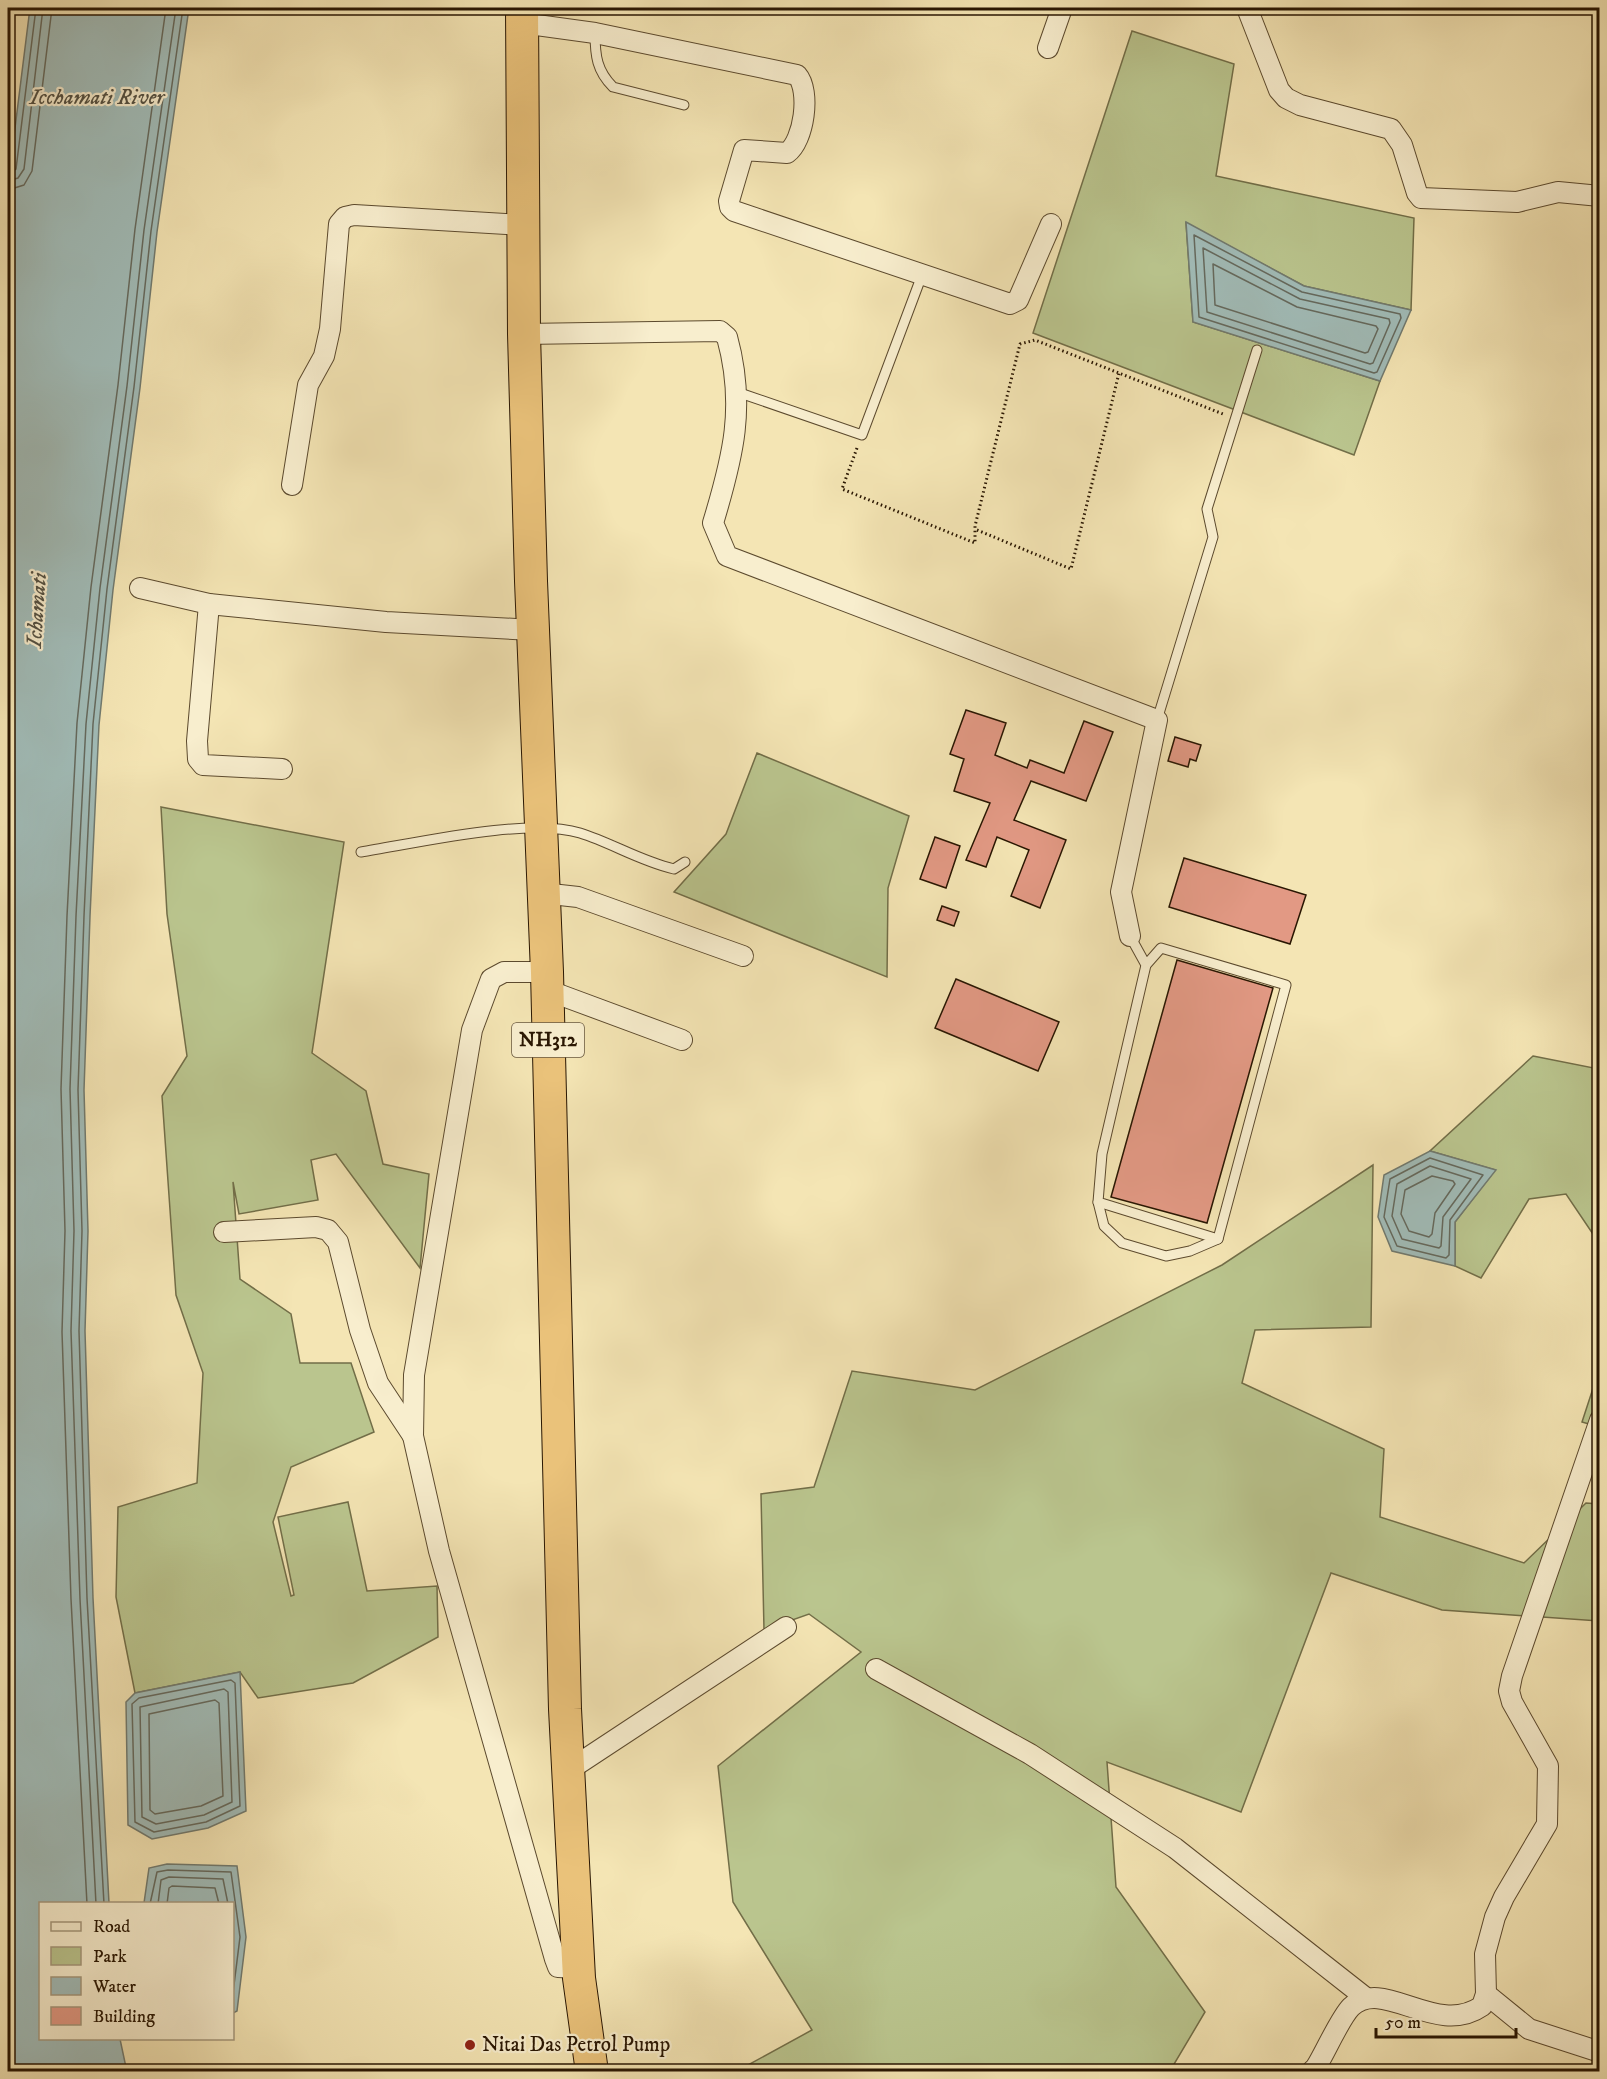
<svg xmlns="http://www.w3.org/2000/svg" width="1607" height="2079" font-family="'IM FELL DW Pica',serif">
<rect width="100%" height="100%" fill="#f4e5b4"/>
<filter id="stains"><feTurbulence type="fractalNoise" baseFrequency=".00333" numOctaves="4"/><feColorMatrix values="0 0 0 0 .2 0 0 0 0 .09 0 0 0 0 .02 0 0 0 .5 -.17"/></filter>
<radialGradient id="worn" r=".72"><stop offset=".6" stop-color="#630" stop-opacity="0"/><stop offset="1" stop-color="#630" stop-opacity=".3"/></radialGradient>
<g fill="#bac58e" stroke="#726e48" stroke-width="1.5">
<polygon points="1132,31 1234,64 1216,176 1414,218 1411,310 1304,286 1186,223 1193,322 1380,381 1354,455 1033,333"/>
<polygon points="757,753 909,816 888,888 887,977 674,892 726,834"/>
<polygon points="161,807 344,842 312,1053 366,1091 383,1164 429,1174 420,1268 336,1154 311,1160 318,1200 239,1214 233,1182 240,1279 291,1314 300,1363 351,1363 374,1432 291,1467 273,1522 291,1596 294,1595 278,1517 348,1502 367,1591 437,1586 438,1637 353,1683 258,1698 240,1672 135,1693 116,1597 118,1507 197,1483 203,1373 176,1295 162,1096 187,1056 167,914"/>
<polygon points="1533,1056 1599,1069 1599,1243 1566,1194 1529,1199 1481,1278 1455,1266 1455,1222 1495,1170 1430,1151"/>
<polygon points="1373,1165 1371,1327 1255,1330 1242,1383 1384,1449 1380,1517 1524,1563 1586,1503 1599,1504 1599,1621 1442,1610 1331,1573 1241,1812 1107,1762 1116,1887 1205,2012 1170,2071 959,2072 952,2066 946,2072 737,2071 812,2030 733,1902 718,1766 861,1652 809,1614 764,1630 761,1494 814,1487 852,1371 975,1390 1222,1265"/>
<polygon points="1599,1370 1599,1427 1582,1422"/>
</g>
<g fill="#a1bcb8" stroke="#717a6f" stroke-width="1.5">
<polygon points="30,8 189,8 157,232 140,388 113,590 99,725 90,916 84,1090 88,1231 85,1331 93,1598 109,1903 40,1904 40,2038 120,2039 127,2072 8,2071 8,184"/>
<polygon points="1186,222 1304,286 1411,310 1380,381 1193,322"/>
<polygon points="1430,1151 1496,1170 1455,1222 1455,1266 1392,1251 1378,1217 1384,1175"/>
<polygon points="240,1672 246,1811 208,1828 152,1839 128,1825 126,1702 135,1693"/>
<polygon points="167,1864 237,1866 246,1937 237,2011 233,2013 232,1904 144,1903 149,1868"/>
</g>
<g fill="none" stroke-linecap="round" stroke-linejoin="round">
<g stroke="#65695d" stroke-width="1.5">
<polyline points="8,174 16,169 36,8"/>
<polyline points="8,181 18,178 24,169 43,8"/>
<polyline points="8,190 24,185 32,171 52,8"/>
<polygon points="1194,235 1302,292 1400,314 1401,318 1377,372 1374,373 1199,317"/>
<polygon points="1203,248 1300,299 1389,319 1390,323 1373,363 1370,364 1207,312"/>
<polygon points="1213,264 1297,307 1376,326 1378,329 1368,352 1365,353 1215,305"/>
<polygon points="1430,1158 1483,1175 1450,1220 1449,1255 1446,1258 1397,1246 1384,1217 1390,1179"/>
<polygon points="1430,1166 1471,1179 1443,1217 1441,1246 1439,1248 1402,1239 1392,1216 1397,1184"/>
<polygon points="1432,1176 1453,1181 1455,1184 1435,1213 1432,1234 1429,1237 1409,1231 1401,1214 1405,1190"/>
<polygon points="231,1680 235,1683 240,1806 206,1822 154,1832 135,1822 132,1704 139,1698"/>
<polygon points="224,1689 228,1692 232,1802 204,1815 156,1824 142,1817 140,1707"/>
<polygon points="215,1700 219,1703 223,1796 201,1806 155,1814 150,1810 149,1714"/>
<polyline points="87,1904 71,1599 62,1332 65,1231 61,1089 67,916 77,723 91,587 118,385 135,229 166,8"/>
<polyline points="96,1904 80,1599 71,1331 74,1231 70,1089 76,916 86,724 100,588 127,386 144,230 176,8"/>
<polyline points="104,1904 87,1598 79,1331 82,1231 78,1090 84,916 93,724 107,589 134,387 151,231 183,8"/>
<polyline points="150,1904 157,1872 168,1870 231,1872 240,1937 232,2001"/>
<polyline points="158,1904 161,1880 169,1877 223,1879 228,1904"/>
<polyline points="167,1904 169,1888 172,1886 215,1888 219,1904"/>
</g>
</g>
<g fill="#e29984" stroke="#291602" stroke-width="1.5">
<polygon points="966,710 1006,723 995,755 1027,768 1030,760 1064,773 1084,721 1113,732 1086,801 1031,781 1014,820 1066,840 1040,908 1011,896 1029,850 997,837 986,867 966,860 990,803 954,791 964,759 950,754"/>
<polygon points="1175,737 1201,745 1196,761 1190,759 1188,767 1168,761"/>
<polygon points="935,837 960,846 946,888 920,879"/>
<polygon points="1184,858 1306,895 1290,944 1169,907"/>
<polygon points="942,906 959,912 954,926 937,920"/>
<polygon points="1177,960 1273,988 1207,1223 1111,1197"/>
<polygon points="956,979 1059,1022 1038,1071 935,1028"/>
</g>
<g fill="none" stroke-linecap="round" stroke-linejoin="round">
<defs>
<g id="service">
<path d="M 595,33 C 595,56 597,71 613,87 L 684,105"/>
<polyline points="737,392 862,435 922,275"/>
<polyline points="1157,720 1213,537 1207,509 1257,350"/>
<path d="M 361,852 C 417,843 528,817 580,833 C 612,843 640,861 674,869 L 685,862"/>
<polyline points="1130,936 1146,965 1102,1154 1098,1202 1218,1239 1286,985 1161,948 1146,965"/>
<polyline points="1098,1202 1104,1226 1122,1243 1166,1256 1190,1251 1218,1239"/>
</g>
<g id="minor">
<polyline points="1247,8 1279,90 1286,98 1300,105 1391,129 1402,145 1417,193 1421,198 1517,202 1558,192 1600,196"/>
<path d="M 522,23 L 595,33 L 797,75 C 811,91 804,141 787,153 L 744,150 L 729,201 L 730,207 L 734,211 L 1010,304 L 1018,300 L 1051,224"/>
<polyline points="1048,48 1062,8"/>
<path d="M 524,334 L 720,331 L 727,337 C 746,406 733,457 713,523 L 727,556 L 1157,720 L 1121,892 L 1130,936"/>
<polyline points="292,485 308,385 324,356 330,329 339,224 345,217 354,215 522,225"/>
<polyline points="140,588 209,604 386,622 533,630"/>
<polyline points="209,604 197,741 198,759 203,765 282,769"/>
<polyline points="542,893 578,897 743,956"/>
<polyline points="547,972 504,972 491,979 472,1030 414,1375 413,1436 439,1551 555,1959 558,1967 579,1968"/>
<polyline points="547,990 682,1040"/>
<polyline points="224,1232 316,1227 328,1230 338,1242 360,1330 378,1383 413,1436"/>
<polyline points="876,1669 1030,1754 1175,1848 1366,1998"/>
<polyline points="569,1770 786,1627"/>
<polyline points="1486,1994 1529,2029 1600,2052"/>
<path d="M 1311,2072 L 1316,2067 C 1325,2053 1340,2018 1351,2007 C 1383,1976 1436,2038 1482,2006 L 1486,1994 L 1485,1954 L 1495,1917 L 1504,1897 L 1547,1824 L 1548,1766 L 1512,1702 L 1509,1691 L 1512,1676 L 1600,1420"/>
</g>
<polyline id="trunk" points="522,8 524,334 531,581 547,972 565,1709 579,1978 592,2072"/>
</defs>
<use href="#service" stroke="#5c4a2e" stroke-width="11"/>
<use href="#minor" stroke="#5c4a2e" stroke-width="22"/>
<use href="#trunk" stroke="#291602" stroke-width="34"/>
<g stroke="#291602" stroke-width="3" stroke-dasharray="1.5 3" stroke-linecap="butt">
<path d="M 1600,413 C 1597,424 1593,438 1600,448"/>
<polyline points="857,448 842,489 975,543 975,526 1020,344 1035,340 1223,414"/>
<polyline points="977,530 1071,569 1119,373"/>
</g>
<use href="#service" stroke="#f8eece" stroke-width="9"/>
<use href="#minor" stroke="#f8eece" stroke-width="20"/>
<use href="#trunk" stroke="#eac27a" stroke-width="32"/>
</g>
<circle fill="#8f2418" stroke="#f8eece" stroke-width="2" cx="470" cy="2045" r="6"/>
<g text-anchor="middle" dominant-baseline="central" stroke-width="4.5" stroke-linejoin="round" paint-order="stroke">
<rect fill="#f8eece" stroke="#67573f" stroke-width="1.5" x="512" y="1023" width="72" height="34" rx="4.5"/>
<g font-size="20" font-weight="bold" fill="#291602">
<text x="548" y="1040">NH312</text>
</g>
<g font-size="21" fill="#291602" stroke="#f8eece" text-anchor="start">
<text x="482" y="2045">Nitai Das Petrol Pump</text>
</g>
<g font-size="22" font-style="italic" fill="#535042" stroke="#f8eece">
<text x="97" y="97">Icchamati River</text>
<text transform="translate(37 610) rotate(-86)">Ichamati</text>
</g>
</g>
<rect width="1607" height="2079" fill="none" stroke="#f4e5b4" stroke-width="30"/>
<rect x="9" y="9" width="1589" height="2061" fill="none" stroke="#291602" stroke-width="3"/>
<rect x="15" y="15" width="1577" height="2049" fill="none" stroke="#291602" stroke-width="1.5"/>
<rect x="39" y="1902" width="195" height="138" fill="#f8eece" stroke="#a5987c" stroke-width="1.5"/>
<rect x="51" y="1922" width="30" height="9" fill="#f8eece" stroke="#a5987c" stroke-width="1.5"/>
<text x="93" y="1932" font-size="18" fill="#291602">Road</text>
<rect x="51" y="1947" width="30" height="18" fill="#bac58e" stroke="#a5987c" stroke-width="1.5"/>
<text x="93" y="1962" font-size="18" fill="#291602">Park</text>
<rect x="51" y="1977" width="30" height="18" fill="#a1bcb8" stroke="#a5987c" stroke-width="1.5"/>
<text x="93" y="1992" font-size="18" fill="#291602">Water</text>
<rect x="51" y="2007" width="30" height="18" fill="#e29984" stroke="#a5987c" stroke-width="1.5"/>
<text x="93" y="2022" font-size="18" fill="#291602">Building</text>
<path d="M1376 2028v9h140v-9" fill="none" stroke="#291602" stroke-width="3"/>
<text x="1385" y="2028" font-size="18" fill="#291602" stroke="#f8eece" stroke-width="4.5" paint-order="stroke">50 m</text>
<rect width="100%" height="100%" filter="url(#stains)"/>
<rect width="100%" height="100%" fill="url(#worn)"/>
</svg>
